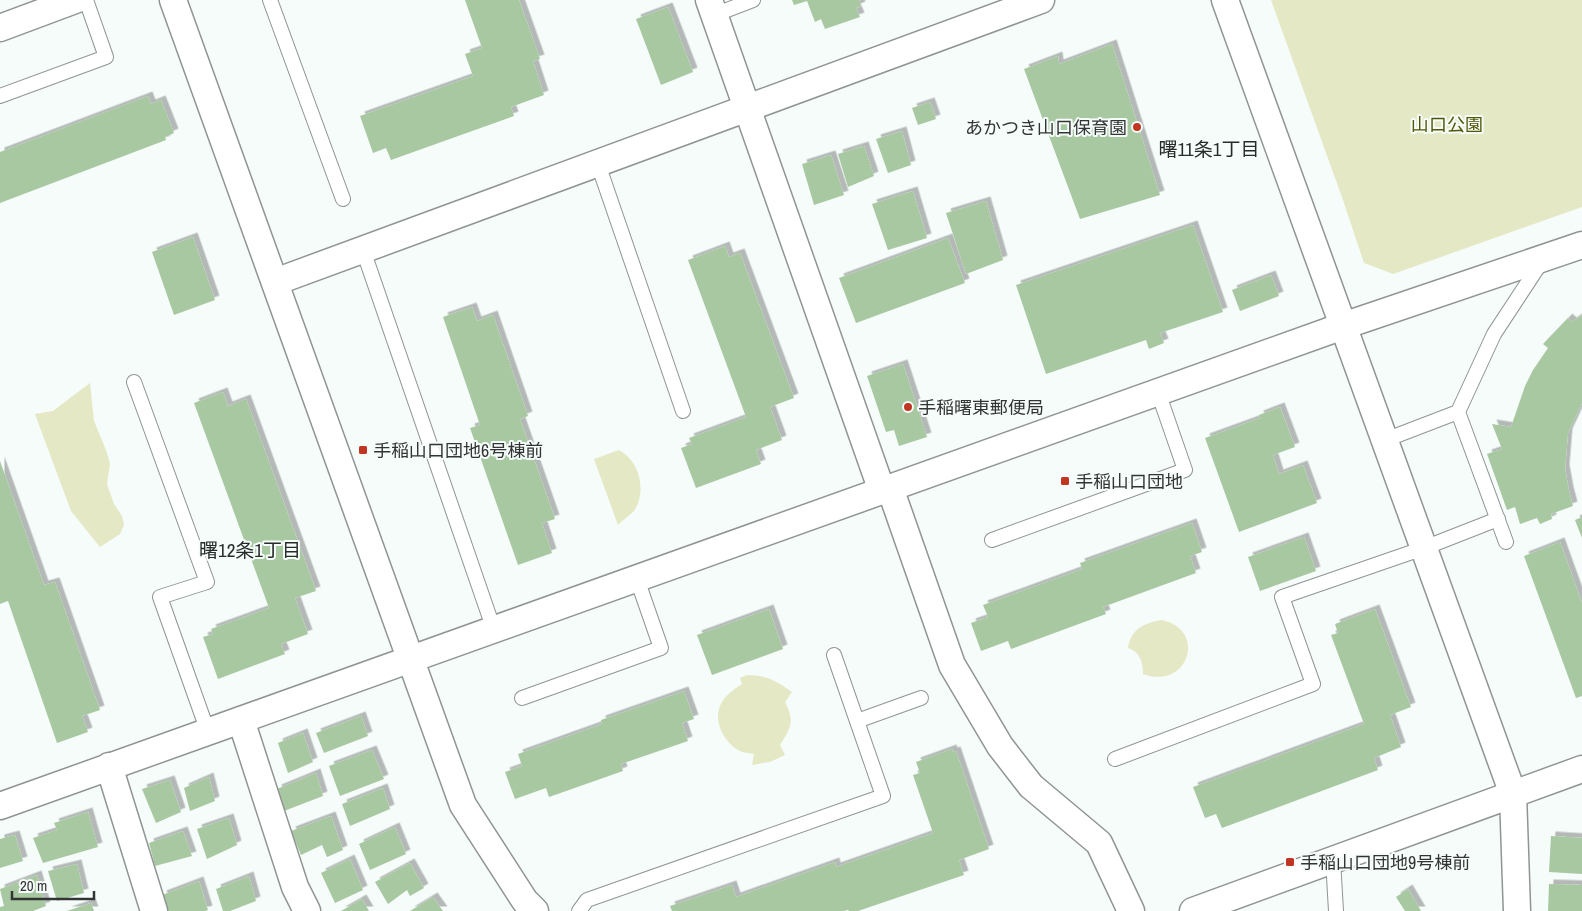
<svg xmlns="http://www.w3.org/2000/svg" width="1582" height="911" font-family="'Archivo Narrow','Noto Sans JP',sans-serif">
<defs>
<filter id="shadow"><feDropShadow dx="4.5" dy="-4.5" stdDeviation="0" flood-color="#0004"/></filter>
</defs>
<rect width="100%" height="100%" fill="#f5fcf9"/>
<g fill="#e4e8c4">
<polygon points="1271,0 1582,0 1582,207 1393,274 1364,263 1343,200"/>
<polygon points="90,383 94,421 106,450 110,464 107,484 114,504 122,516 124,525 120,534 100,547 71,511 35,414 53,411"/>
<path d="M 619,450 C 622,452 626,454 628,457 C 642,470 645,497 633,512 C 629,516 622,520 618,525 L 594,459 Z"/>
<path d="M 1162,620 C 1165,621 1170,622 1173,624 C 1204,641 1184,689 1143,674 C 1143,662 1140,652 1128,648 C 1131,629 1144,623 1162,620 Z"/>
<path d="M 747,675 C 766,675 776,681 792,692 L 785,702 C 795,721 791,728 780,745 L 785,755 L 770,762 L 752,765 L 754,754 C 750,753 746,753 742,752 C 726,745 713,724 720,706 C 724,696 733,690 742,684 L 740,678 Z"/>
</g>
<g fill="#a8c8a1" filter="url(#shadow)">
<polygon points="465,0 519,0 540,59 533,61 544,95 511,107 514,116 391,160 386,148 373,153 360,116 473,76 465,54 482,48"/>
<polygon points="792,0 859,0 861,6 856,8 860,17 825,29 821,19 815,22 807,1 794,5"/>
<polygon points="668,7 693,72 661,85 636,19"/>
<polygon points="1112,44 1160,195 1080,219 1024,69 1058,56 1059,64"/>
<polygon points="148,96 151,104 161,100 174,133 165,137 166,140 0,203 0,152"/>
<polygon points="930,102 936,119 918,125 912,108"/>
<polygon points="902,131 911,165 888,173 876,139"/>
<polygon points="864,146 874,176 848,187 838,154"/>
<polygon points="831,155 844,195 814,205 802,164"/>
<polygon points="913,191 927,238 888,250 872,204"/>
<polygon points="986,201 1003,260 966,274 946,213"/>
<polygon points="1193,225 1223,312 1160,333 1164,343 1149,349 1146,340 1046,374 1016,285"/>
<polygon points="193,237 215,300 174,315 152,252"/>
<polygon points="948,238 965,283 856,323 839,278"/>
<polygon points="725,246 729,257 740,253 794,398 770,407 782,440 756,450 761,464 696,488 681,448 692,444 689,438 746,417 688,260"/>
<polygon points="1271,275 1279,296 1240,311 1232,290"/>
<polygon points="472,307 477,321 493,315 528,416 520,419 555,519 542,523 552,553 518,565 470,428 480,425 443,317"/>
<polygon points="1582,315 1582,403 1568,433 1565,469 1569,491 1573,506 1551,514 1552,519 1540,524 1537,518 1520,524 1515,507 1507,510 1487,454 1502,449 1492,424 1511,427 1525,386 1533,370 1548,348 1543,344 1568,318 1572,322"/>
<polygon points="903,364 927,437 899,446 894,430 886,432 867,376"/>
<polygon points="223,392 228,406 246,399 316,591 295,598 308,634 281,644 285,654 218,679 203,637 213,634 211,629 269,608 194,403"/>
<polygon points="1280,407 1295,447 1273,455 1279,474 1303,465 1317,503 1239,532 1205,438 1260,418 1259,415"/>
<polygon points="0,461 44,585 55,582 100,710 82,716 88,732 57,743 8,601 0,604"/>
<polygon points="1582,517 1582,538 1575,520"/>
<polygon points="1192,523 1202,552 1190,556 1196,573 1103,607 1106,614 1011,649 1008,641 981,651 971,623 988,617 983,605 1082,569 1080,563"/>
<polygon points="1304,537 1316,571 1260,591 1248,557"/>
<polygon points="1560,542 1582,603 1582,696 1576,698 1524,556"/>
<polygon points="769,609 783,649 712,675 697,635"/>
<polygon points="1375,609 1411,707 1390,715 1401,747 1374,758 1378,770 1222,828 1216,814 1205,818 1193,787 1364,724 1331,635 1338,633 1335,624"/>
<polygon points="684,691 694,719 682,723 688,741 621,764 623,771 549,797 546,788 515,799 505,772 522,766 518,754 602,724 601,720"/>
<polygon points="361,716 368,736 324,753 316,733"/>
<polygon points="303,733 313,762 288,773 278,743"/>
<polygon points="952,749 953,752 956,751 989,849 959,860 964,875 858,911 849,911 848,910 844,911 672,911 670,906 732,885 736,897 835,862 836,867 933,833 913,775 920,773 916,762"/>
<polygon points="372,750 384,779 340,796 329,766"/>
<polygon points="316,773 323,796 284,811 277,789"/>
<polygon points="209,777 215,801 190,811 184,788"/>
<polygon points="170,780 181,812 156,823 142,789"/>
<polygon points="383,788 390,809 350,826 342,804"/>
<polygon points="88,812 98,847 43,863 33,838 57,830 54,823"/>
<polygon points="331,816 343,850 327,857 322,845 301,855 291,831"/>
<polygon points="229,818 237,845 207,859 197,829"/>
<polygon points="395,827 406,854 370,870 359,844"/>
<polygon points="183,831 192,856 155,866 149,843"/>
<polygon points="15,835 23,861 0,868 0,839"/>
<polygon points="1551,836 1582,838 1582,874 1549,872"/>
<polygon points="350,859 363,890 335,903 321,873"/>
<polygon points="410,863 424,888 410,896 407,890 388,904 375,882"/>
<polygon points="77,864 84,893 57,901 48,871"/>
<polygon points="37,875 46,906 33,911 0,911 0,907 4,906 0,889"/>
<polygon points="249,876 256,901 230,911 223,911 216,889"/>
<polygon points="199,881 208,910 205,911 168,911 162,895"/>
<polygon points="1549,884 1582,885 1582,911 1548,911"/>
<polygon points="1408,889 1421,911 1405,911 1396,897"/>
<polygon points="433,897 443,911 410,911"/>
<polygon points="362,899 369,911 341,911"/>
<polygon points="91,903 94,911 67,911"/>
</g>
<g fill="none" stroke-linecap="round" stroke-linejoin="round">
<defs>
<g id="lane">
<polyline points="270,0 343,199"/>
<polyline points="714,15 753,0"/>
<polyline points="0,96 106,57 86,0"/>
<polyline points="598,164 683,411"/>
<polyline points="363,250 494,630"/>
<polyline points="134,382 207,582 160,597 208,732"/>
<polyline points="1385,440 1458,412"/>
<polyline points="992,540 1185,470 1158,392"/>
<polyline points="1506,542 1458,412 1494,334 1542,261"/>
<polyline points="522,698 661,648 637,579"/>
<polyline points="857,721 921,698"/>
<polyline points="1115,759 1313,684 1282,597 1424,548 1498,519"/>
<polyline points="1333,860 1336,911"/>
<polyline points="579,911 587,900 883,796 834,655"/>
</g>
<g id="street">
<polyline points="173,0 463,805 525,901 535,911"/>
<polyline points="709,0 882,491"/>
<polyline points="1225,0 1513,794 1517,911"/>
<polyline points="0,28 75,0"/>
<polyline points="275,282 1041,0"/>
<polyline points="890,488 952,665 1000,746 1031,786 1099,843 1131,911"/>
<polyline points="241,720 295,887 307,911"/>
<polyline points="109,766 154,911"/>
<polyline points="0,806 1343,326 1582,245"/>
<polyline points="1193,911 1582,769"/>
</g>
</defs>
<use href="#lane" stroke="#909593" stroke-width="16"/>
<use href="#street" stroke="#909593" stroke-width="29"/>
<use href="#lane" stroke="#fff" stroke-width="14"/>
<use href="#street" stroke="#fff" stroke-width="26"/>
</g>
<g fill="#c13523" stroke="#f5fcf9" stroke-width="2">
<circle cx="1137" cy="127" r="5"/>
<circle cx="908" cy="407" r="5"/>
<rect x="358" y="445" width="10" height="10" rx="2.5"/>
<rect x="1060" y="476" width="10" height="10" rx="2.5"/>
<rect x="1285" y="857" width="10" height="10" rx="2.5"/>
</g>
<g text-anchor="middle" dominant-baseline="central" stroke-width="4" stroke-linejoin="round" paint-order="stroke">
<g font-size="18" fill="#525605" stroke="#f5fcf9">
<text x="1447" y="124">山口公園</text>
</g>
<g font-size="18" fill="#333534" stroke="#f5fcf9" text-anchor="start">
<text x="1127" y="127" text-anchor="end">あかつき山口保育園</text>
<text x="918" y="407">手稲曙東郵便局</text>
<text x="373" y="450">手稲山口団地6号棟前</text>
<text x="1075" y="481">手稲山口団地</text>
<text x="1300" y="862">手稲山口団地9号棟前</text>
</g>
<g font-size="19" fill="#272c2a" stroke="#f5fcf9">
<text x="1209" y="149">曙11条1丁目</text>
<text x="250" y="550">曙12条1丁目</text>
</g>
</g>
<path d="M12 891v8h82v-8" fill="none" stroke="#333534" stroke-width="2.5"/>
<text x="20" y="891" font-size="15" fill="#333534" stroke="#f5fcf9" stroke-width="4" paint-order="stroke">20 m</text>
</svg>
